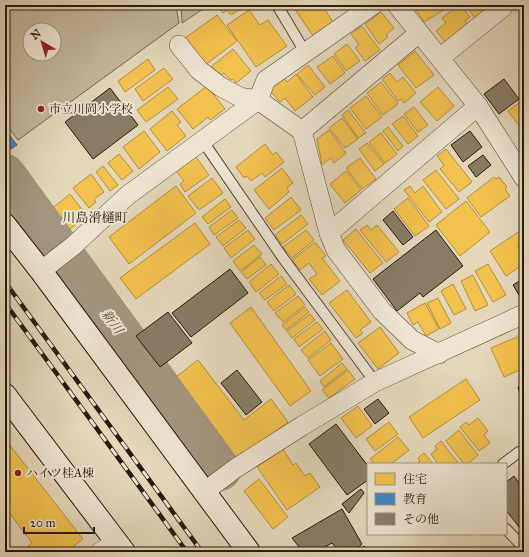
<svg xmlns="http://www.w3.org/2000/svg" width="529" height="557" font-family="'IM FELL Great Primer','Noto Serif JP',serif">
<rect width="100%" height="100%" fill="#e3d6b9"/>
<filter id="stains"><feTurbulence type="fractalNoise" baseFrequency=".005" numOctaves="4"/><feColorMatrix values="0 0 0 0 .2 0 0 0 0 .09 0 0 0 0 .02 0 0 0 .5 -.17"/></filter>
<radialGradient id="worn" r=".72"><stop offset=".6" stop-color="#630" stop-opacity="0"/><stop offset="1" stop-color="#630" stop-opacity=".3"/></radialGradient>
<g fill="#c3b69b" stroke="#746853" fill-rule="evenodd">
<path d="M 5,5 L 176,5 L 179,23 L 18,140 L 5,123 ZM 30,30 L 54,30 L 54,54 L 30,54 Z"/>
<polygon points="181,5 200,5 203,9 182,23"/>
</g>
<g fill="#f2c14e" stroke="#b58f3a">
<polygon points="217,5 246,5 231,15 227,10 223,13"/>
<polygon points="292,5 322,5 333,22 313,36"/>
<polygon points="413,5 452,5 424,22"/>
<polygon points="459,5 460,5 470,17 465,21 468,25 446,43 436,31 446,23 442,18"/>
<polygon points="465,5 479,5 479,6 484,12 476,19"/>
<polygon points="249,10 260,25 268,20 287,46 256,67 227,25"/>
<polygon points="381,12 394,28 386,35 388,37 379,44 365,24"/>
<polygon points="217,15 237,41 205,65 185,38"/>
<polygon points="362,26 380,50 365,61 355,48 359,45 351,34"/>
<polygon points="347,44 360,61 346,71 334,54"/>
<polygon points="233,49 251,71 236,83 233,79 230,80 224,73 219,76 212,66"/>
<polygon points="415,51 434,75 416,88 398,65"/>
<polygon points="333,56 345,73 330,84 317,67"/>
<polygon points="148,59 155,70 125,92 118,81"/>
<polygon points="308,65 325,87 315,95 297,74"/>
<polygon points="164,68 173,79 143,101 135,89"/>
<polygon points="390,73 397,82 403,77 416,93 404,103 401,99 398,101 382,79"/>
<polygon points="296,74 313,97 295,111 285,98 280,102 268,88 282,76 287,82"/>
<polygon points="381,82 398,104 383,115 367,93"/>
<polygon points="207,86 225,109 210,120 208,117 193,129 177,109"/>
<polygon points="168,87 178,99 146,122 137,110"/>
<polygon points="438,87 454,106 437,121 420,102"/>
<polygon points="366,96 382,117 366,129 350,108"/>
<polygon points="524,99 524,130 523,131 508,111"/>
<polygon points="414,107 428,125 418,132 404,114"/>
<polygon points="348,110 366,133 358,138 342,115"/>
<polygon points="172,111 181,122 177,125 186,136 167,151 150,129"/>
<polygon points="403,116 418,136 408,144 392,124"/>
<polygon points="342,118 358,139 345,148 329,128"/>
<polygon points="388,127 403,146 398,151 383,131"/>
<polygon points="329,130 346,153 334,163 331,158 322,165 317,139"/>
<polygon points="144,131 160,152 139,169 123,147"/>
<polygon points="381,133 397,154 385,163 369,142"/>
<polygon points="367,143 384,164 375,171 359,149"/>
<polygon points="265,144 273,155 276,152 284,162 265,177 262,173 251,181 247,176 244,178 236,167"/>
<polygon points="446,149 472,182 459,192 440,169 444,165 437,156"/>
<polygon points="119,154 133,171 122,180 108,163"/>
<polygon points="196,157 209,175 185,192 180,184 184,181 176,171"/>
<polygon points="360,158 376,179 362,189 346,168"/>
<polygon points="103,166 118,185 110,191 96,172"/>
<polygon points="282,168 293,183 287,188 289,192 269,209 254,190"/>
<polygon points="436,170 459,199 446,209 423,180"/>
<polygon points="346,171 361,190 345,203 330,184"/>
<polygon points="91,174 104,192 94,199 96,202 89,208 73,188"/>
<polygon points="494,177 496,179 499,177 507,187 505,189 510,196 481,217 467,198"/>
<polygon points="212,178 223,193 199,210 188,196"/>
<polygon points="176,186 196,213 129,264 109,237"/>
<polygon points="410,186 415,193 423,186 442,212 429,222 404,190"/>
<polygon points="70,194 87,216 66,232 49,211"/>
<polygon points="291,197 301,210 274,230 265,218"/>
<polygon points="408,198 429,226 415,236 394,209"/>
<polygon points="225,199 231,207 208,224 202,217"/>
<polygon points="466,201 490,232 460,256 436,225"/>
<polygon points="232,210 238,218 214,235 209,227"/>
<polygon points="301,215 308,224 282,244 275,235"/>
<polygon points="239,220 246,228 223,246 216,237"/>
<polygon points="195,223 210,244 136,299 120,278"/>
<polygon points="367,225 371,230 377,225 399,252 386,262 360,230"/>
<polygon points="356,229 383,263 370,273 343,240"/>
<polygon points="523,229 524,231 524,242 518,246 524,256 524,264 506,276 490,251"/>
<polygon points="248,230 255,239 231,258 224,248"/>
<polygon points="306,230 314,240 292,258 283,247"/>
<polygon points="315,242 326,256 322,258 340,281 322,295 309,279 317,274 309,263 300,270 292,260"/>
<polygon points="254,245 262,254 240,271 233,261"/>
<polygon points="260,257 266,265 247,279 241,272"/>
<polygon points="271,264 279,274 256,292 249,282"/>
<polygon points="488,264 506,295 493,302 475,271"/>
<polygon points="473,275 488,305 475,311 461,281"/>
<polygon points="281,276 287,284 265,300 259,293"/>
<polygon points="453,284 466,309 454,315 441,291"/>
<polygon points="289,285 296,294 274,311 267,302"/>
<polygon points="347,290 371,322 360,330 363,333 356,338 329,303"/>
<polygon points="298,296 305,305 283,322 275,313"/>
<polygon points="438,298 451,323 440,329 427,303"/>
<polygon points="425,303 439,329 426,336 418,322 413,325 407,313"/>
<polygon points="251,307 311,391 290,406 230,323"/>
<polygon points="305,307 309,312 286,330 282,325"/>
<polygon points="310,314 315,320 292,338 287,331"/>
<polygon points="317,322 323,329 299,347 294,339"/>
<polygon points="380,327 399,353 378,369 358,343"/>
<polygon points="325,331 331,340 308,358 301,350"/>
<polygon points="524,334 524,368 504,377 491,348"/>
<polygon points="331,343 343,359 320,376 308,360"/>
<polygon points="198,360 244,420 271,399 288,422 235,462 219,442 223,439 176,377"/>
<polygon points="342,363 347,369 324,387 320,381"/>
<polygon points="348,370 355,379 329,398 322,390"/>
<polygon points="466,379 480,400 423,438 409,417"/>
<polygon points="358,406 372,426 356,438 341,418"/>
<polygon points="478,418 488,431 484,435 490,443 479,451 460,427 466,422 469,425"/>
<polygon points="389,422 398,434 375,451 366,439"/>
<polygon points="459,430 478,455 468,464 464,464 446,441"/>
<polygon points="398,437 409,450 391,464 374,464 370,459"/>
<polygon points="5,439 83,539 66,552 25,552 23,550 32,543 5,507"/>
<polygon points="441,441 459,464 438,464 431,454 437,449 435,446"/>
<polygon points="283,449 293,465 296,463 305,476 310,473 320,487 287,510 257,467"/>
<polygon points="424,453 433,464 416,464 420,461 418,458"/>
<polygon points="259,479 288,517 273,529 244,491"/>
</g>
<polygon fill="#3f88c5" stroke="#38678d" points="5,129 17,145 11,149 5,141"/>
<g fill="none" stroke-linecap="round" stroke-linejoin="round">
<polyline stroke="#a3967e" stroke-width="42" points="5,175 220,470"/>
</g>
<g fill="#887c65" stroke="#261a0b">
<polygon points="504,79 519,99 499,114 484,94"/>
<polygon points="110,88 138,125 93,159 65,122"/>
<polygon points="470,131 482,147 463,162 451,145"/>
<polygon points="483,155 491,165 476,177 468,166"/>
<polygon points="393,211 413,237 403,245 383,220"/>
<polygon points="436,230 463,266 423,297 420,293 397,311 373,279"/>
<polygon points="230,269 248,293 191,337 172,313"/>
<polygon points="524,278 524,299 522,300 513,285"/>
<polygon points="168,312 192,343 160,367 136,336"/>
<polygon points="237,370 262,402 246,415 221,383"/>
<polygon points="524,386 524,409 518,387"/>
<polygon points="378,399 389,413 375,424 364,409"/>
<polygon points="336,424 368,466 368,480 347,495 309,444"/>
<polygon points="514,476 524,490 524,529 519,527 506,510 506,482"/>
<polygon points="361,489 364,493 349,513 342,504"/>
<polygon points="342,509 362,544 354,552 340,552 332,543 316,552 303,552 292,538"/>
<polygon points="364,546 369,552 357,552"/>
</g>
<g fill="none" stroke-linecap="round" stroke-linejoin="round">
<defs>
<g id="lane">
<polyline points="277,5 305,52"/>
<polyline points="202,140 283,258 375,382"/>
<polyline points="503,464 519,452"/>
<polyline points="506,529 524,548"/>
</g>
<g id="street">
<polyline points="397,5 478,106 524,178"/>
<polyline points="179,45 199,70 221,87 240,97 258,100 302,131 329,233 336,250 382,311 412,340 439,354"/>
<polyline points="440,58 503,7"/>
<polyline points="302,131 419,33"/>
<polyline points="329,233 478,106"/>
<polyline points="41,271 73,246 128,195 258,100 266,80 373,5"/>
<polyline points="204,492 236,468 302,426 375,382 524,314"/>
<polyline points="100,552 117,542"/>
</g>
<g id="secondary">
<polyline points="5,225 41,271 249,552"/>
<polyline points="5,395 124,552"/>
</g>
</defs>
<use href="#lane" stroke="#554936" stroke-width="12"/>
<use href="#street" stroke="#554936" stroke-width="20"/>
<use href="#secondary" stroke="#261a0b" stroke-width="24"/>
<use href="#lane" stroke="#ede4d2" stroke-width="10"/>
<use href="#street" stroke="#ede4d2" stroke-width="19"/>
<use href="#secondary" stroke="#ede4d2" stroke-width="22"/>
<defs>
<g id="rail">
<polyline points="5,282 202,552"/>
<polyline points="5,303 187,552"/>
</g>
</defs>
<use href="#rail" stroke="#261a0b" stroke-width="4.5"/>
<use href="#rail" stroke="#ede4d2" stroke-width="3" stroke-dasharray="9" stroke-linecap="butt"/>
</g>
<g fill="#8f2418" stroke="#ede4d2" stroke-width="1.5">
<circle cx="41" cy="109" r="4"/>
<circle cx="18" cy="473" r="4"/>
</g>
<g text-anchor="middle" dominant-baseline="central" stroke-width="4" stroke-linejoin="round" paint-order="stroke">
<g font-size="12" fill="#261a0b" stroke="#ede4d2" text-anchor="start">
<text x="49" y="109">市立川岡小学校</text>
<text x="26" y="473">ハイツ桂A棟</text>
</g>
<g font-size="13" fill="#261a0b" stroke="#ede4d2">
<text x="95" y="218">川島滑樋町</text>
</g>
<g font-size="13" font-style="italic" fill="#584c39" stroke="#ede4d2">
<text transform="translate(112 322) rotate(54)">新川</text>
</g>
</g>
<rect width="529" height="557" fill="none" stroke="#e3d6b9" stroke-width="20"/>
<rect x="6" y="6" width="517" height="545" fill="none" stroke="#261a0b" stroke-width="2"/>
<rect x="10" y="10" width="509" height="537" fill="none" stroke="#261a0b"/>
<rect x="367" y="463" width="140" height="72" fill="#ede4d2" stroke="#9d9382"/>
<rect x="375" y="473" width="20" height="12" fill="#f2c14e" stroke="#9d9382"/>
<text x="403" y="483" font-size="12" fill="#261a0b">住宅</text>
<rect x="375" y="493" width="20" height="12" fill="#3f88c5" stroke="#9d9382"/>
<text x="403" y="503" font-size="12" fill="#261a0b">教育</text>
<rect x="375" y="513" width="20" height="12" fill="#887c65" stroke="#9d9382"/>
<text x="403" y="523" font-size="12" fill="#261a0b">その他</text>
<g transform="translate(42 42) rotate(322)"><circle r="19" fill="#ede4d2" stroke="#9d9382"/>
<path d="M0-3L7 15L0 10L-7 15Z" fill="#8f2418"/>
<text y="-6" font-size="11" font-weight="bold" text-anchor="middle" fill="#261a0b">N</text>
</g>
<path d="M24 527v6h70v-6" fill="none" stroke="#261a0b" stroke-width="2"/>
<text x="30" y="527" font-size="12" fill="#261a0b" stroke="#ede4d2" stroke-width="3" paint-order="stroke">20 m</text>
<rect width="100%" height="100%" filter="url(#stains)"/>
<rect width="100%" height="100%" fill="url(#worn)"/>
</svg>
